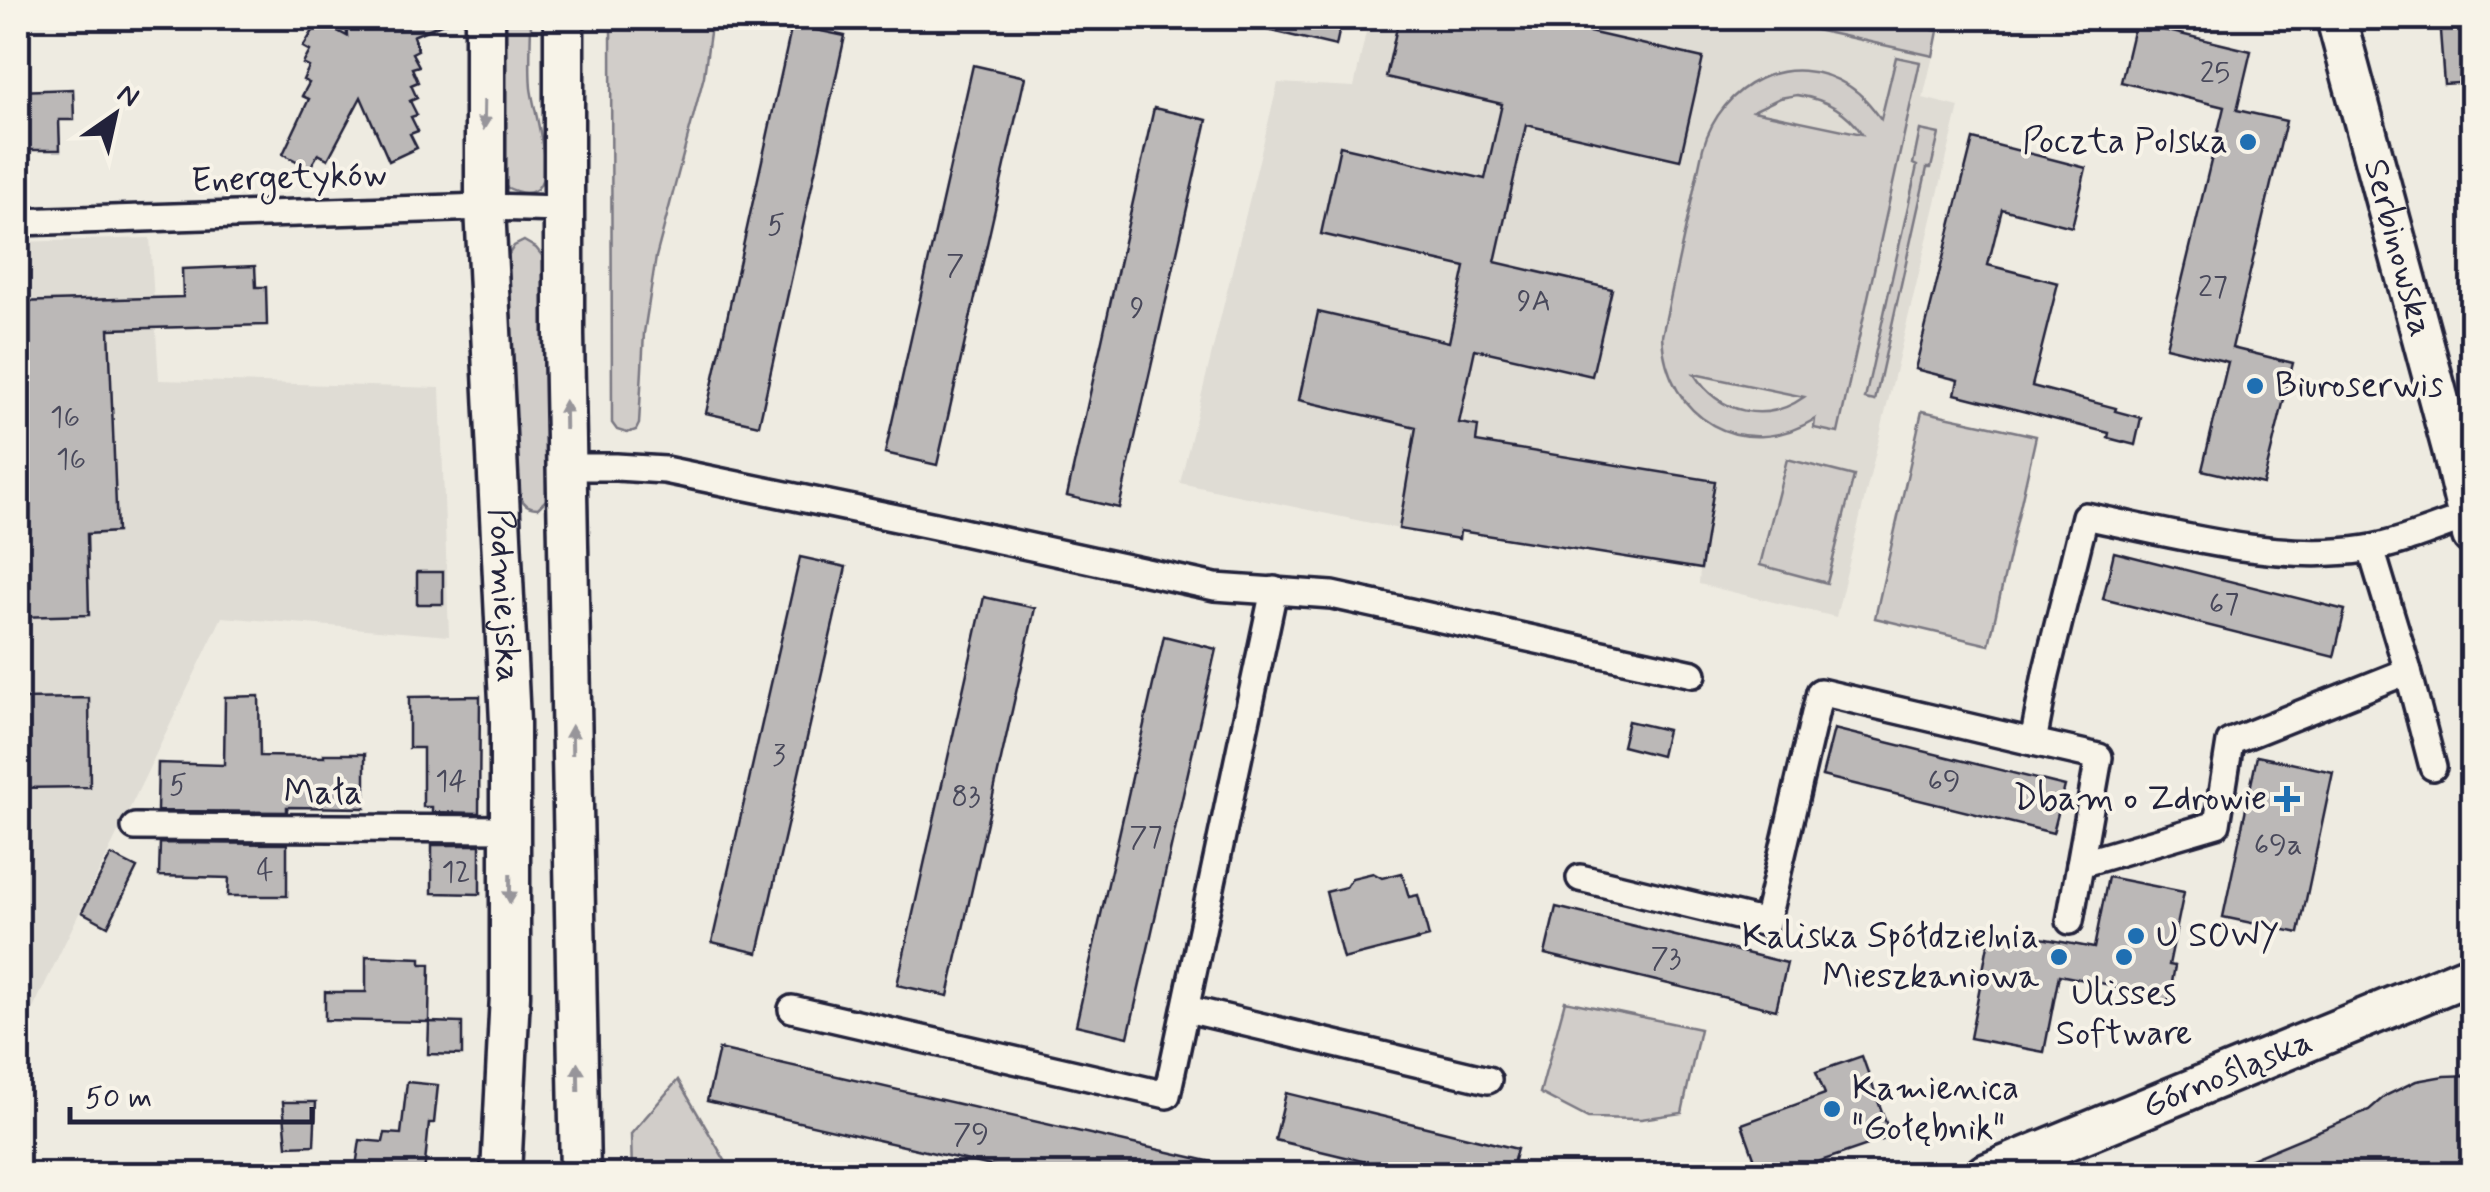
<svg xmlns="http://www.w3.org/2000/svg" width="2490" height="1192" font-family="Mynerve,sans-serif">
<rect width="100%" height="100%" fill="#eeebe1"/>
<filter id="ink" filterUnits="userSpaceOnUse"><feTurbulence type="fractalNoise" baseFrequency=".01" numOctaves="2"/><feDisplacementMap in="SourceGraphic" scale="20" xChannelSelector="R" yChannelSelector="G"/><feConvolveMatrix kernelMatrix="1 2 1 2 8 2 1 2 1" color-interpolation-filters="sRGB"/></filter>
<g filter="url(#ink)">
<g fill="#dfdcd4">
<polygon points="1369,18 1762,18 1933,56 1923,98 1959,107 1836,617 1699,584 1700,569 1461,531 1459,539 1399,529 1180,483 1278,83 1354,87"/>
<polygon points="150,238 159,380 440,388 449,636 222,617 18,1040 18,242"/>
</g>
<g fill="#d1cdc9" stroke="#7a7882" stroke-width="2.5" fill-rule="evenodd">
<path d="M 504,18 L 531,18 C 531,41 529,65 531,88 C 534,116 571,220 504,186 L 501,176 L 504,132 Z"/>
<polygon points="611,18 712,18 704,76 656,257 644,333 639,424 636,430 627,433 617,430 612,423"/>
<polygon points="1762,18 1935,18 1933,30 1938,31 1933,56"/>
<path d="M 1896,57 L 1920,62 L 1838,433 L 1814,428 L 1815,419 C 1743,463 1666,419 1662,336 L 1703,148 C 1721,84 1789,48 1849,86 C 1863,95 1872,107 1881,119 ZM 1797,95 C 1825,99 1847,110 1862,134 L 1753,111 L 1780,98 ZM 1694,374 L 1804,397 C 1766,424 1719,414 1694,374 Z"/>
<polygon points="1920,130 1939,134 1931,168 1927,168 1875,401 1865,399 1917,166 1913,164"/>
<path d="M 524,241 L 536,248 L 544,258 L 548,498 L 538,508 C 529,508 525,505 520,497 L 507,257 L 514,246 Z"/>
<polygon points="1922,411 2036,436 1989,645 1875,618"/>
<polygon points="1787,459 1854,476 1827,583 1760,565"/>
<polygon points="1565,1001 1700,1029 1682,1113 1641,1119 1588,1118 1540,1093"/>
<polygon points="678,1080 733,1174 632,1174 631,1134"/>
</g>
<g fill="#bbb8b7" stroke="#22223b" stroke-width="2.5">
<polygon points="346,18 455,18 413,36 418,50 412,53 419,66 412,68 418,82 411,85 417,98 410,101 417,115 411,117 418,131 410,134 417,148 389,161 361,97 328,159 318,154 310,168 283,154 309,99 302,96 309,83 303,80 309,67 303,64 310,51 303,47 319,21 347,36"/>
<polygon points="1261,18 1342,18 1336,46 1259,28"/>
<polygon points="1399,18 1528,18 1703,58 1680,160 1526,125 1495,262 1612,289 1592,376 1475,349 1459,423 1478,426 1476,442 1715,481 1701,569 1460,531 1459,539 1399,529 1416,427 1299,400 1318,312 1449,342 1465,267 1321,234 1340,146 1485,179 1502,104 1386,77"/>
<polygon points="2439,18 2472,18 2472,82 2444,84"/>
<polygon points="2135,23 2251,51 2237,110 2286,121 2232,348 2293,363 2263,484 2202,470 2228,362 2166,347 2224,107 2121,82"/>
<polygon points="792,25 845,36 759,425 706,413"/>
<polygon points="973,65 1025,77 937,465 885,453"/>
<polygon points="73,89 74,120 59,120 60,150 18,150 18,91"/>
<polygon points="1154,108 1207,120 1119,508 1067,496"/>
<polygon points="1973,139 2086,168 2072,227 2002,209 1988,265 2058,283 2032,386 2116,408 2115,411 2141,418 2135,445 2108,438 2109,433 1955,394 1958,380 1915,369"/>
<polygon points="255,266 256,287 266,287 267,325 109,329 117,532 87,534 89,615 18,617 18,302 183,297 182,269"/>
<polygon points="2114,552 2345,610 2334,657 2103,599"/>
<polygon points="800,557 846,567 758,953 712,942"/>
<rect x="417" y="572" width="26" height="32"/>
<polygon points="984,597 1035,608 948,996 897,985"/>
<polygon points="1164,636 1216,649 1128,1037 1076,1025"/>
<polygon points="259,696 260,756 324,757 324,754 365,754 365,808 287,807 287,812 157,811 158,763 224,765 225,697"/>
<polygon points="480,696 479,813 432,812 432,807 423,807 423,748 409,748 409,697"/>
<polygon points="89,698 90,787 18,788 18,699"/>
<polygon points="1628,721 1667,730 1661,756 1622,746"/>
<polygon points="1834,729 2065,786 2053,833 1822,776"/>
<polygon points="2257,756 2333,772 2299,933 2223,917"/>
<polygon points="160,843 287,844 287,896 228,896 229,878 159,876"/>
<polygon points="432,845 480,845 480,894 432,893"/>
<polygon points="111,855 137,868 108,926 82,912"/>
<polygon points="1373,873 1382,878 1402,873 1409,897 1418,895 1429,937 1343,959 1326,892 1346,887 1352,878"/>
<polygon points="2108,877 2184,892 2169,965 2175,966 2168,1004 2114,993 2116,986 2059,975 2044,1052 1970,1038 1990,934 2019,940 2020,934 2094,948"/>
<polygon points="1556,907 1787,963 1776,1010 1545,954"/>
<polygon points="366,956 421,958 421,964 430,964 429,1022 325,1020 325,992 366,992"/>
<polygon points="429,1022 462,1023 462,1055 428,1054"/>
<polygon points="719,1049 1221,1164 1220,1174 1026,1174 707,1101"/>
<polygon points="1862,1056 1891,1137 1783,1174 1760,1174 1742,1124 1825,1094 1816,1072"/>
<polygon points="2472,1075 2472,1174 2215,1174 2369,1110 2385,1096 2416,1081 2444,1076"/>
<polygon points="407,1082 438,1085 434,1123 429,1123 424,1174 355,1173 360,1140 383,1142 385,1133 401,1134"/>
<polygon points="1286,1093 1517,1149 1510,1174 1416,1174 1275,1140"/>
<polygon points="283,1102 316,1102 314,1145 287,1146"/>
</g>
<g fill="none" stroke-linecap="round" stroke-linejoin="round">
<defs>
<g id="street">
<polyline points="18,222 485,207 562,209"/>
<polyline points="566,467 616,467 665,470 935,526 1215,587 1332,595 1693,674"/>
<polyline points="2371,549 2408,671 2433,767"/>
<polyline points="2033,742 2099,757 2070,921"/>
<polyline points="135,827 511,829"/>
<polyline points="2080,864 2217,824 2230,742 2408,671"/>
<path d="M 1580,878 L 1766,923 L 1820,692 L 2033,742 L 2046,674 L 2085,516 C 2175,534 2275,563 2366,549 C 2396,545 2438,527 2468,517"/>
<polyline points="792,1009 1167,1095 1274,590"/>
<polyline points="1187,1009 1488,1080"/>
</g>
<g id="secondary">
<path id="s1" d="M 485,18 L 485,207 L 510,722 L 510,995 L 501,1174"/>
<polyline points="564,18 564,335 580,1174"/>
<path id="s2" d="M 2336,18 L 2452,449 L 2472,535"/>
<path id="s3" d="M 1985,1174 L 2472,974"/>
</g>
</defs>
<use href="#street" stroke="#22223b" stroke-width="32"/>
<use href="#secondary" stroke="#22223b" stroke-width="45"/>
<use href="#street" stroke="#f7f3e8" stroke-width="25"/>
<use href="#secondary" stroke="#f7f3e8" stroke-width="38"/>
</g>
<defs><path id="oneway-solid" d="M-6-.8H1V-3.2L6.5 0L1 3.2V.8H-6Z" transform="scale(2.5)"/></defs>
<g fill="#97959a">
<use href="#oneway-solid" transform="translate(484 115) rotate(91)"/>
<use href="#oneway-solid" transform="translate(565 415) rotate(-91)"/>
<use href="#oneway-solid" transform="translate(572 740) rotate(-91)"/>
<use href="#oneway-solid" transform="translate(510 889) rotate(91)"/>
<use href="#oneway-solid" transform="translate(578 1077) rotate(-91)"/>
</g>
</g>
<g fill="#1f6fb2" stroke="#f7f3e8" stroke-width="4">
<circle cx="2248" cy="142" r="10"/>
<circle cx="2255" cy="386" r="10"/>
<path d="M2282 784h10v10h10v10h-10v10h-10v-10h-10v-10h10z"/>
<circle cx="2136" cy="936" r="10"/>
<circle cx="2059" cy="957" r="10"/>
<circle cx="2124" cy="957" r="10"/>
<circle cx="1832" cy="1109" r="10"/>
</g>
<g text-anchor="middle" dominant-baseline="central" stroke-width="8" stroke-linejoin="round" paint-order="stroke">
<g font-size="30" fill="#48485a">
<text x="2215" y="73">25</text>
<text x="776" y="225">5</text>
<text x="955" y="265">7</text>
<text x="2213" y="287">27</text>
<text x="1534" y="301">9A</text>
<text x="1137" y="308">9</text>
<text x="65" y="417">16</text>
<text x="71" y="459">16</text>
<text x="2224" y="604">67</text>
<text x="779" y="755">3</text>
<text x="451" y="781">14</text>
<text x="1944" y="781">69</text>
<text x="178" y="785">5</text>
<text x="966" y="796">83</text>
<text x="1146" y="837">77</text>
<text x="2278" y="845">69a</text>
<text x="265" y="870">4</text>
<text x="456" y="872">12</text>
<text x="1666" y="958">73</text>
<text x="971" y="1134">79</text>
</g>
<g font-size="35" fill="#22223b" stroke="#f7f3e8" text-anchor="end">
<text x="2228" y="142">Poczta Polska</text>
<text x="2275" y="386" text-anchor="start">Biuroserwis</text>
<text x="2267" y="799">Dbam o Zdrowie</text>
<text x="2156" y="936" text-anchor="start">U SOWY</text>
<text x="2039" y="937">Kaliska Spółdzielnia<tspan x="2039" dy="40">Mieszkaniowa</tspan></text>
<text x="2124" y="994" text-anchor="middle">Ulisses<tspan x="2124" dy="40">Software</tspan></text>
<text x="1852" y="1089" text-anchor="start">Kamienica<tspan x="1852" dy="40">"Gołębnik"</tspan></text>
</g>
<g font-size="35" fill="#22223b" stroke="#f7f3e8">
<text transform="translate(289 178) rotate(-2)">Energetyków</text>
<text stroke="none"><textPath href="#s2" startOffset="238">Serbinowska</textPath></text>
<text stroke="none"><textPath href="#s1" startOffset="578">Podmiejska</textPath></text>
<text x="323" y="793">Mała</text>
<text stroke="none"><textPath href="#s3" startOffset="262">Górnośląska</textPath></text>
</g>
</g>
<rect width="2490" height="1192" fill="none" stroke="#f7f3e8" stroke-width="60"/>
<rect x="30" y="30" width="2430" height="1132" fill="none" stroke="#22223b" stroke-width="4" filter="url(#ink)"/>
<g transform="translate(115 115) rotate(34)" stroke="#f7f3e8" stroke-width="8" paint-order="stroke">
<path d="M0-8L18 38L0 25L-18 38Z" fill="#22223b"/>
<text y="-15" font-size="28" font-weight="bold" text-anchor="middle" fill="#22223b">N</text>
</g>
<path d="M70 1107v15h242v-15" fill="none" stroke="#22223b" stroke-width="5"/>
<text x="85" y="1107" font-size="30" fill="#22223b" stroke="#f7f3e8" stroke-width="8" paint-order="stroke">50 m</text>
</svg>
